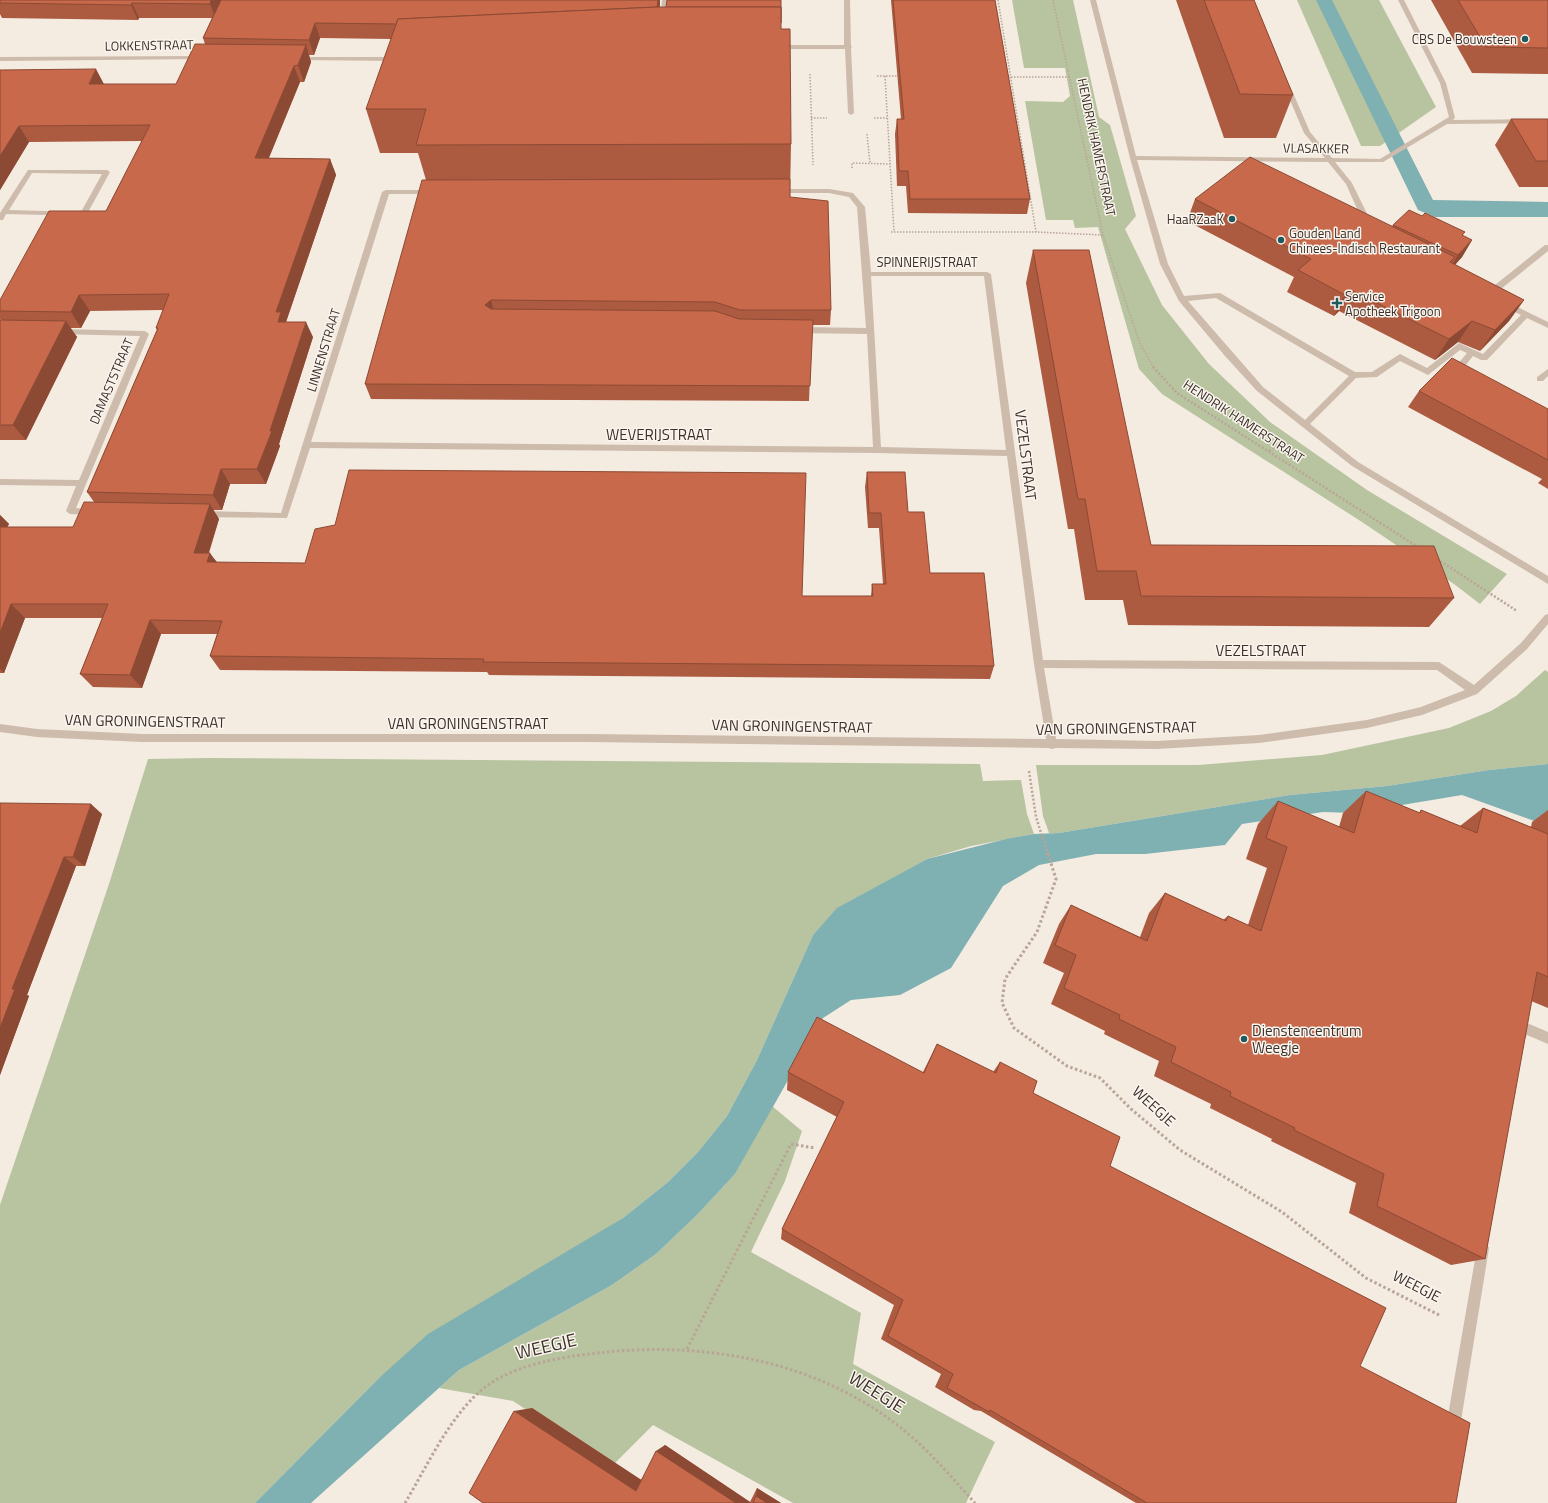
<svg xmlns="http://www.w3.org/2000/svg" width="1548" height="1503" font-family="'Titillium Web',sans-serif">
<rect width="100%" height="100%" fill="#f4ebe1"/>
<g fill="#b8c4a0">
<polygon points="1012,0 1073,0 1099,117 1110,125 1136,216 1125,229 1162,305 1209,364 1270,422 1367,490 1507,574 1480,604 1454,584 1362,522 1162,394 1139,369 1098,227 1075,228 1073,220 1046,220 1025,101 1063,102 1070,96 1065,68 1024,68"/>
<polygon points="1297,0 1379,0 1436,107 1380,146 1361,146"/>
<polygon points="1545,670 1548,672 1548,764 1489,770 1387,786 1290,795 1059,833 1049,833 1043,816 1036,765 1198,765 1322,755 1449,728 1491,711 1516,696"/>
<polygon points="208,758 980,764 983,781 1021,780 1027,814 1034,834 971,846 927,859 838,908 813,935 757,1060 727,1116 698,1152 668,1182 623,1218 379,1378 255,1503 0,1503 0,1205 109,884 148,759"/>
<polygon points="772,1106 802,1131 785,1181 751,1252 861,1313 853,1364 995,1442 966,1503 793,1503 653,1425 612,1466 513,1401 439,1388 459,1370 612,1285 656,1254 697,1215 735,1174"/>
</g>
<g fill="#7fb0b2">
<polygon points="1316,0 1332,0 1433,200 1548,202 1548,217 1435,217 1418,210"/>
<polygon points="1548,764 1548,826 1462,795 1354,813 1323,812 1242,824 1225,845 1145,854 1096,854 1039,865 1003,886 951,968 900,995 851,1000 823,1018 735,1174 697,1215 656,1254 612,1285 459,1370 311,1503 255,1503 379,1378 428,1334 623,1218 668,1182 698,1152 727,1116 757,1060 813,935 837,908 927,859 1006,839 1034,834 1059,833 1290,795 1387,786 1489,770"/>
</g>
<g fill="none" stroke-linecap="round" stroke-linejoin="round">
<g stroke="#b9a596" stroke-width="1.5" stroke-dasharray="1.5 1.5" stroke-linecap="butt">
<polyline points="998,0 1036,232"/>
<polyline points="1053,0 1103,235 1140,344 1154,368"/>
<polyline points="810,74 813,165"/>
<polyline points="877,76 900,76"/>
<polyline points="885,76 894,232"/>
<polyline points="1005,77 1071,77"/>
<polyline points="811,118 827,118"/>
<polyline points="874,118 887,118"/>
<polyline points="867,134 870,163"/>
<polyline points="1086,157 1106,157"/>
<polyline points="852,168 852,163 890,164"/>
<polyline points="891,232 1036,232 1103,235"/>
</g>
<g stroke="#b9a596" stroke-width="2.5" stroke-dasharray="2 2" stroke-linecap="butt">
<polyline points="1153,367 1177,393 1418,547"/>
<polyline points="1269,451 1281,442"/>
<polyline points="1437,559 1517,611"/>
<polyline points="1029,771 1036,817 1048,855"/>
</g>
<g stroke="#b9a596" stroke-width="3" stroke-dasharray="2.5 2.5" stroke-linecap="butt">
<polyline points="1048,854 1056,879 1037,932 1005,979 1002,1003 1014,1028 1067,1066 1100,1078 1131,1109 1180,1150 1282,1212 1366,1278 1441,1316"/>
<polyline points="687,1349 791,1144 815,1148"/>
<path d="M 405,1503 C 428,1465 453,1408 491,1383 C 523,1362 569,1356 607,1352 C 709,1342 818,1362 900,1427 C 928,1449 951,1477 975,1503"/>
</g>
<g fill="#cdbbac" fill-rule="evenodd">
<polygon points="662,0 668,0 666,21 663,23 660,21"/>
<polygon points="844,0 850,0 851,46 852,47 851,48 854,113 851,115 848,113 845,49 777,49 774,47 777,45 844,45"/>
<path d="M 1090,0 L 1096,0 L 1136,156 L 1325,158 L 1304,133 L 1284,86 L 1287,84 L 1290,86 L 1310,132 L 1332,158 L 1380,159 L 1449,117 L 1440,83 L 1398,0 L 1404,0 L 1446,83 L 1455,118 L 1453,120 L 1548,119 L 1548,123 L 1447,124 L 1383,162 L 1335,162 L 1352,183 L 1372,224 L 1368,226 L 1364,224 L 1346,184 L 1328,162 L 1137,160 L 1168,264 L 1184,296 L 1220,293 L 1355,372 L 1372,372 L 1400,354 L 1427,368 L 1459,343 L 1483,354 L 1521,315 L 1502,306 L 1501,304 L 1505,301 L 1548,322 L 1548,328 L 1527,318 L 1487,360 L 1481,360 L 1473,356 L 1461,371 L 1462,373 L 1461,375 L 1455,375 L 1452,371 L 1467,353 L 1460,350 L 1428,375 L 1400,361 L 1377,377 L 1356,378 L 1310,424 L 1358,462 L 1548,576 L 1548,584 L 1352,466 L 1257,391 L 1225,356 L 1179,301 L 1160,264 L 1130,158 ZM 1216,298 L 1349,376 L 1305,420 L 1263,387 L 1188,301 Z"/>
<polygon points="204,56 205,57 202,59 0,61 0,57"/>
<polygon points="298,57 398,57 401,59 398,61 296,60 295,59"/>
<path d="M 28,170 L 107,170 L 110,172 L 86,216 L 6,214 L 3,220 L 0,220 L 0,213 ZM 32,173 L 102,174 L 81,212 L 9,210 Z"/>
<path d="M 774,189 L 829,189 L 853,193 L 865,207 L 871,272 L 987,272 L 991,274 L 1043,660 L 1439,662 L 1474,685 L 1521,643 L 1545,615 L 1548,614 L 1548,624 L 1527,649 L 1477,694 L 1422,715 L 1367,728 L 1259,743 L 1157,749 L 1056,748 L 1052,749 L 1048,748 L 588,742 L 142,742 L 37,737 L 0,732 L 0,724 L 37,729 L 142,734 L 588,734 L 1046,739 L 1034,664 L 1007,456 L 877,453 L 310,448 L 287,518 L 202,517 L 198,514 L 202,511 L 281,513 L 382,192 L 386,190 L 432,190 L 436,192 L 432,194 L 389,194 L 311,442 L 873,447 L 867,334 L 799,333 L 795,330 L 799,327 L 866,328 L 857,207 L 849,197 L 829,193 L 776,193 L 773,191 ZM 871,276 L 984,276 L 1006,450 L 881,447 ZM 1044,668 L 1437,670 L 1465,690 L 1421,707 L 1367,720 L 1259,735 L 1157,741 L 1056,739 Z"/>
<polygon points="1545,245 1548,245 1548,251 1491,297 1485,297 1485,293"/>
<polygon points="60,329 145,331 149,334 76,508 95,510 96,512 95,514 92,515 70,514 66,511 76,486 0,485 0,479 79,480 140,336 57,334 57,330"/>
<polygon points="1548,369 1548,376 1543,381 1537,381 1537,377"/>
<path d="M 1522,1021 L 1548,1032 L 1548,1044 L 1527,1035 L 1525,1039 L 1521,1041 L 1517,1039 C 1515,1034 1516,1028 1518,1023 Z"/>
<polygon points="1483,1242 1487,1244 1489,1248 1460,1427 1458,1432 1453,1434 1448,1432 1446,1427 1477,1248 1479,1244"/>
</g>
</g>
<g fill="#ac5a40">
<polygon points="0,0 660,0 660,7 781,29 791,144 790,197 831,310 830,325 812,325 809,401 371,399 365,384 426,180 418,153 380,153 366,109 391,39 320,38 314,55 309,55 311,62 304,82 300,82 269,158 330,159 336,175 286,322 313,337 279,444 280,446 266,484 230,484 222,510 213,510 219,519 209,553 217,562 802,596 871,596 872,584 883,584 879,528 868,528 865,487 867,472 908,512 930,573 994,666 990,679 489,675 487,672 220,670 210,656 217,634 161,634 142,688 93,687 80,674 102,618 25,618 4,673 0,673 0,515 9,524 7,527 73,527 94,502 87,492 157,330 156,328 163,310 90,311 81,328 70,328 77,337 26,440 0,440 0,320 1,320 0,319 0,300 106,211 142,141 29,142 0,190 0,70 104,84 176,84 205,44 203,38 212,18 139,18 138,20 2,18 0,14"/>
<polygon points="891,0 995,0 1030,199 1027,214 908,213 906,186 897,186 895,134 897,119 901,119"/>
<polygon points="1176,0 1254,0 1293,95 1276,138 1224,138"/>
<polygon points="1431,0 1548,0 1548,74 1472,73"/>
<polygon points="1511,119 1548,119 1548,187 1519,187 1495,145"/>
<polygon points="1195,199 1392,226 1393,225 1422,216 1465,232 1462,236 1472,240 1462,257 1455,265 1524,300 1509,321 1480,351 1458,342 1435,360 1339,311 1334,316 1287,292 1294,277 1187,221"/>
<polygon points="1033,250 1151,545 1454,598 1429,627 1128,625 1123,600 1085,600 1074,529 1068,529 1026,283"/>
<polygon points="1419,391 1548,409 1548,489 1538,483 1542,479 1408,407"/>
<polygon points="1366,791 1419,813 1421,810 1460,826 1483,808 1531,827 1532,822 1548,810 1548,1008 1531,1001 1485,1259 1451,1265 1349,1213 1356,1183 1271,1141 1272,1139 1210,1108 1211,1104 1154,1076 1159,1061 1104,1034 1105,1031 1051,1004 1064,973 1043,963 1059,924 1071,905 1140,937 1149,913 1165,893 1223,920 1228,916 1248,925 1267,868 1246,859 1258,824 1278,801 1339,827 1343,813"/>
<polygon points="0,803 102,814 85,866 76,866 27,995 29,996 0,1075"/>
<polygon points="937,1044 993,1072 1000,1062 1110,1166 1360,1366 1456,1503 1136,1503 981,1411 974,1410 935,1387 941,1374 881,1339 894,1305 781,1239 782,1229 837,1117 787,1090 788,1072 923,1072"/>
<polygon points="532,1408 641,1480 665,1445 750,1502 757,1488 781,1503 483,1503"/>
</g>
<g fill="#8c4a34">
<polygon points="211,0 224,0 216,19 210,4"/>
<polygon points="658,0 660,0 657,44 655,29"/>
<polygon points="132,3 139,18 138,20 131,5"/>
<polygon points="315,23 320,38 314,55 309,40"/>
<polygon points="306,45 311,62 304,82 298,65"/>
<polygon points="294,66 300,82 262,174 255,158"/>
<polygon points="96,69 105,86 89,84"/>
<polygon points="19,126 29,142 0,190 0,156"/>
<polygon points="330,159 336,175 286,322 278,322 276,312"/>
<polygon points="1472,240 1462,257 1448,272 1458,255"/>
<polygon points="1351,290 1339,311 1334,316 1345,295"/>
<polygon points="79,295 90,311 81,328 71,312"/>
<polygon points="491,300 495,316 485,305"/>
<polygon points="1524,300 1509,321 1480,351 1495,330"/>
<polygon points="66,321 77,337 26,440 13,425"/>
<polygon points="1472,321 1458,342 1435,360 1449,339"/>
<polygon points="306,322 313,337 279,444 280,446 266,484 257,469"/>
<polygon points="221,469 230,484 222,510 213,495"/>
<polygon points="210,504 219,519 204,567 194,553"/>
<polygon points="0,515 9,524 0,541"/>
<polygon points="210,553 220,567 207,562"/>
<polygon points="11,604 25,618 4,673 0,669 0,633"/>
<polygon points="150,620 161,634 142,688 130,675"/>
<polygon points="91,804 102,814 85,866 73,857"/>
<polygon points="64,857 76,866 27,995 29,996 0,1075 0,1028 12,989"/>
<polygon points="532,1408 646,1483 636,1491 514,1411"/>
<polygon points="665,1445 750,1502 750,1503 736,1503 656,1451"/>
<polygon points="757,1488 781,1503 767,1503 756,1496"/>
</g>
<g fill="#c8694b" stroke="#8c4a34">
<polygon points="0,0 211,0 210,4 132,3 131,5 0,3"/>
<polygon points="221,0 658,0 657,7 398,19 396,24 315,23 309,40 203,38"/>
<polygon points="667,0 781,0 781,23 781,7 666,7"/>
<polygon points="893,0 995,0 1030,199 910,199 908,171 899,171 897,119 904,119"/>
<polygon points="1204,0 1254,0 1293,95 1240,94"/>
<polygon points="1458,0 1548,0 1548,48 1486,47"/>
<polygon points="657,7 781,7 781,29 790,29 791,144 416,145 426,109 366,109 398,19"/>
<polygon points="195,44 306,45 298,65 294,66 255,158 330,159 276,312 281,312 278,322 306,322 270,431 272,431 257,469 221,469 213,495 87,492 158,328 156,328 169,294 79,295 71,312 0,311 0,300 49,211 106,211 150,125 19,126 0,156 0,70 96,69 89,84 176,84"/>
<polygon points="1511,119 1548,119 1548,161 1536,161"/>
<polygon points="1250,157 1455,257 1450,262 1524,300 1495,330 1472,321 1449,339 1351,290 1345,295 1298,270 1311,259 1195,199"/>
<polygon points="790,179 790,197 828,201 831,310 740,310 715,302 491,300 485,305 491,309 715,311 739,319 813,320 810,386 365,384 422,180"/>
<polygon points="1409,210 1422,216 1425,213 1465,232 1462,235 1472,240 1458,255 1393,225"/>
<polygon points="1033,250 1089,250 1151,545 1434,546 1454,598 1141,596 1136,571 1097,571 1085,499 1078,499"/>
<polygon points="0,320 66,321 13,425 0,425"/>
<polygon points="1452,358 1548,409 1548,460 1419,391"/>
<polygon points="349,470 806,473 802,596 873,596 872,584 886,584 881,513 869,513 867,472 905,472 908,512 924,512 930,573 984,573 994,666 483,662 484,659 210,656 222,621 150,620 130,675 80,674 108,604 11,604 0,633 0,527 73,527 84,502 210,504 194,553 210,553 207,562 305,563 315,529 335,525"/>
<polygon points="1366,791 1420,813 1421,810 1477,833 1483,808 1548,834 1548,977 1537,972 1485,1259 1377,1206 1384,1174 1294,1130 1295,1128 1230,1096 1231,1092 1171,1062 1176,1047 1119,1019 1120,1015 1064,988 1076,955 1055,945 1071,905 1147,941 1165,893 1226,921 1228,916 1261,931 1287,847 1266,838 1278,801 1354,833"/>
<polygon points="0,803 91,804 73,857 64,857 12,989 15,989 0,1028"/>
<polygon points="817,1017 924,1073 937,1044 996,1073 1000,1062 1037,1081 1033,1093 1120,1137 1110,1166 1386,1308 1360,1366 1470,1423 1456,1503 1147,1503 990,1410 989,1412 947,1388 953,1374 888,1336 903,1300 782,1229 844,1102 788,1072"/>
<polygon points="514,1411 636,1491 656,1451 736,1503 483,1503 469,1493"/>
<polygon points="756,1496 767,1503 753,1503"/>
</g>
<g fill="#1f5a5e" stroke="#fbf5ee" stroke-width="1.5">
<circle cx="1525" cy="39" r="4"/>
<circle cx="1232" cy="219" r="4"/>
<circle cx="1281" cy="240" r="4"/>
<path d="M1335 297h4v4h4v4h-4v4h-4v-4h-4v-4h4z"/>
<circle cx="1244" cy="1039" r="4"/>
</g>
<g text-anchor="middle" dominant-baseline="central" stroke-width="3" stroke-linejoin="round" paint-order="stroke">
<g font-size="13" fill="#3b302b" stroke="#fbf5ee" text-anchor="end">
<text x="1517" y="39">CBS De Bouwsteen</text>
<text x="1224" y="219">HaaRZaaK</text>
<text x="1289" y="233" text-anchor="start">Gouden Land<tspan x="1289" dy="15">Chinees-Indisch Restaurant</tspan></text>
<text x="1345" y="296" text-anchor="start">Service<tspan x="1345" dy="15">Apotheek Trigoon</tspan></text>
</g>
<g font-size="13" fill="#3b302b" stroke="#fbf5ee">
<text transform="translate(149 45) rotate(-1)">LOKKENSTRAAT</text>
<text transform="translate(1097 147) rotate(78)">HENDRIK HAMERSTRAAT</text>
<text transform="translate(1316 148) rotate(1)">VLASAKKER</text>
<text x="927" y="262">SPINNERIJSTRAAT</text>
<text transform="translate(323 350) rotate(-73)">LINNENSTRAAT</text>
<text transform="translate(111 381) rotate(-67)">DAMASTSTRAAT</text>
<text transform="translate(1244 421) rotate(33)">HENDRIK HAMERSTRAAT</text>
</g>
<g font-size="15" fill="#3b302b" stroke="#fbf5ee">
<text x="659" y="434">WEVERIJSTRAAT</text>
<text transform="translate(1026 455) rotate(83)">VEZELSTRAAT</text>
<text x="1261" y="650">VEZELSTRAAT</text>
<text transform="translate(145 721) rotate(1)">VAN GRONINGENSTRAAT</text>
<text x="468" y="723">VAN GRONINGENSTRAAT</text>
<text transform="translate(792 726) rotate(1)">VAN GRONINGENSTRAAT</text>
<text transform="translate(1116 728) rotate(-1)">VAN GRONINGENSTRAAT</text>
<text transform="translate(1154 1106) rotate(42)">WEEGJE</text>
<text transform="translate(1417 1286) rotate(27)">WEEGJE</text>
</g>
<g font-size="15" fill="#3b302b" stroke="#fbf5ee" text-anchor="start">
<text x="1252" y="1030">Dienstencentrum<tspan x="1252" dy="17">Weegje</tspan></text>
</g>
<g font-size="18" fill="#3b302b" stroke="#fbf5ee">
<text transform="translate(546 1346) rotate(-13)">WEEGJE</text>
<text transform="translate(877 1392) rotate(32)">WEEGJE</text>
</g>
</g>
</svg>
